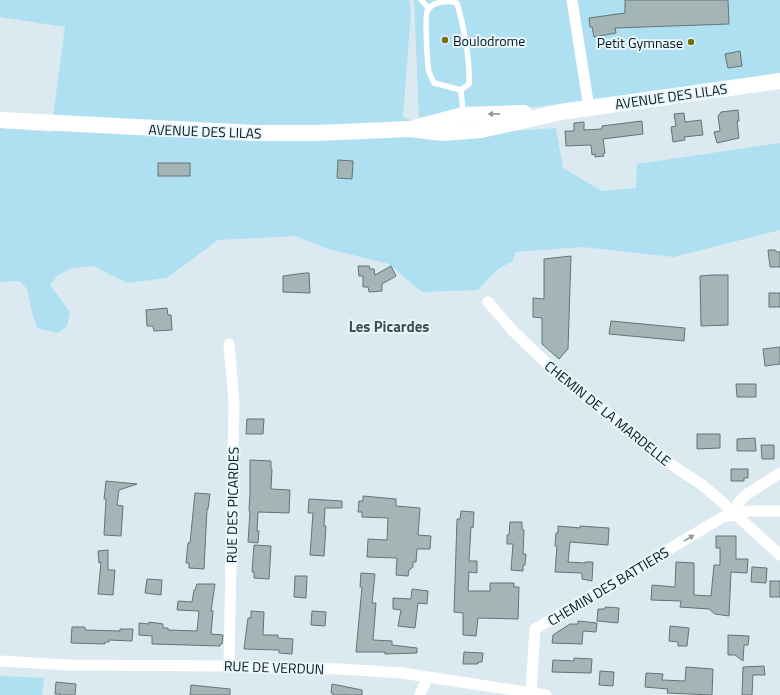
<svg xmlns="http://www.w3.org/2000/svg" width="780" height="695" font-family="'Titillium Web',sans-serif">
<rect width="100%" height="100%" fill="#daeaf0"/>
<g fill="#aee0f2">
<path d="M 0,0 L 409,0 L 411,11 L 403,117 L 440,136 L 556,128 L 563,168 L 602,191 L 636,188 L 637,164 L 780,143 L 780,230 L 674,257 L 582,247 L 516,252 L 512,262 C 497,267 489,278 478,290 L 422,292 L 389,264 L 325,248 L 295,236 L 218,240 L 167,278 L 127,283 L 93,266 L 73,268 L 58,275 L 50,285 L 70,312 L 67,326 L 58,333 L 37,328 L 32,312 L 27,289 L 20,281 L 0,282 L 0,128 L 51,132 L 65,27 L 0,17 Z"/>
<polygon points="414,0 780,0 780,73 749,79 543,106 419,118"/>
<polygon points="0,676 44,678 42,695 0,695"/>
</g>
<g fill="#a4b5b6" stroke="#647475">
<polygon points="625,0 728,0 729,24 615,28 616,33 594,37 592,27 590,27 589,18 625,13"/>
<polygon points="740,51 742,66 728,68 725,54"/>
<polygon points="738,110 739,121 737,121 739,138 717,143 714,132 720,131 718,116 721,112"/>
<polygon points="684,113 685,122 701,120 703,135 684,137 685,140 673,142 671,127 676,126 674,114"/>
<polygon points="642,121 643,134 603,139 605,153 603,154 604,156 595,157 595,154 592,155 591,145 566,146 565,131 574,131 574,123 584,122 584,130 602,129 602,126"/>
<polygon points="338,160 353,161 352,179 337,178"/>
<rect x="158" y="163" width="32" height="13"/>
<polygon points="768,250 775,250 777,252 780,252 780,267 770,267"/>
<polygon points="571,256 568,349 559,359 542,344 542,318 533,317 533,298 544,299 544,259"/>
<polygon points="358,266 369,266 370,269 374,269 375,275 391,266 396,276 382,284 382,291 369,292 368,287 363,287 363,276 359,276"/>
<polygon points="305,273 309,273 310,293 283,292 283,276"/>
<polygon points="712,275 728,275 728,325 701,326 700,276"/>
<rect x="769" y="293" width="11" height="14"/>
<polygon points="167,308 168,315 171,315 172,330 154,331 153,326 147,326 146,310"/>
<polygon points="611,321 685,328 684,341 609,334"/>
<polygon points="780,347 780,364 765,366 763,349"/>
<polygon points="736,384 756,384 756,397 737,397"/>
<polygon points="247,419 264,419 263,434 246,434"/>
<polygon points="697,434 720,434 720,448 697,449"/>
<polygon points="755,438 756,451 737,451 737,439"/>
<polygon points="761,445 774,445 774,459 762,459"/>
<polygon points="250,460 271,461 271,469 272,469 271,489 290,490 289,513 258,512 257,531 259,531 258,543 248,542 250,511 249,511 250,492"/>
<polygon points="731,469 748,469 748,478 744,478 744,481 731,481"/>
<polygon points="106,481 137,484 119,490 117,505 123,506 121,536 104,535 106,499 104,499"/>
<polygon points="195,493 210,494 208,509 207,509 204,569 189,568 189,563 186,563 188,543 190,543"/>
<polygon points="363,496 396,499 396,506 420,508 418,535 431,536 430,549 417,549 416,562 413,562 413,567 409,570 408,576 396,575 397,558 367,557 368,539 387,540 388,518 362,517 362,512 358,512 359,501 363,501"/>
<polygon points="309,499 342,501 342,508 325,508 324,526 326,526 324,556 310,555 313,513 308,513"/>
<polygon points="461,511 474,512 473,528 471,527 469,561 477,561 477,573 469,572 468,591 490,591 490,583 514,583 514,587 519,587 518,619 478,618 476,636 463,635 463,613 454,612 457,519 460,519"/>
<polygon points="510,522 522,522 522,529 524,530 523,554 526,554 525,565 523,565 523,571 511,570 513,544 507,544 507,535 509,535"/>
<polygon points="558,526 580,528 580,526 609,528 608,545 570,542 568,562 585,563 585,562 593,562 592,581 582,579 582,573 555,572 557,546 555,546 556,533 558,533"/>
<polygon points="716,536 736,536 736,559 748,559 747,573 731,572 729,616 715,614 709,609 680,607 681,601 651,600 652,585 675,587 676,562 694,563 694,595 711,596 714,565 720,565 720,548 716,548"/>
<polygon points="254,545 271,546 269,579 254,578 254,572 252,572"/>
<polygon points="108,550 108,570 115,570 113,595 98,594 101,562 99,563 98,551"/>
<polygon points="752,567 767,568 766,583 751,582"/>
<polygon points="361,573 375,574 372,603 376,603 373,640 392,641 392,645 417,648 417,653 385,654 385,652 356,652 362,587 360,587"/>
<polygon points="295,576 307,576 306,598 294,597"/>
<polygon points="147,579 162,580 161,595 145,593"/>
<rect x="770" y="581" width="10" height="16"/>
<polygon points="197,584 215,584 211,611 213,611 211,634 223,635 222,644 220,644 220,646 152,644 152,636 139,635 139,623 149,624 149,622 163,624 163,628 168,628 168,630 197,631 199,611 177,610 178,601 192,602 194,590 195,590"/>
<polygon points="412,589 428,591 427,604 418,603 415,628 398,626 401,610 393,609 393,598 411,599"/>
<polygon points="605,607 619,608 618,623 597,621 598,609 605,609"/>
<polygon points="251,611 264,612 263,635 278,635 278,638 293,639 292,654 279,653 279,650 244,649 248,618 251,618"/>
<polygon points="312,611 326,612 325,626 311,625"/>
<polygon points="578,621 597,623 596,632 583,631 582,644 552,643 553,635 570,624 578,624"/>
<polygon points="670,626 689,628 687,646 678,646 678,642 669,641"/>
<polygon points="72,627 85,627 85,630 120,631 120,629 133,629 132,641 109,640 109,642 105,642 105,644 71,643"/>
<polygon points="728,635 749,636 748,645 744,645 743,661 735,655 728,655"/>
<polygon points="464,652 483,653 482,662 478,662 478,664 463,664"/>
<polygon points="574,658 592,659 591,673 552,672 553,660 574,661"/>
<polygon points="764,666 765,675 753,675 752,695 742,695 743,667"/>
<polygon points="686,667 713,669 712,695 667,693 668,689 645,687 646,673 663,674 662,680 685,681"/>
<polygon points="600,671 614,672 613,686 599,685"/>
<polygon points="56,682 76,684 75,695 59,695 60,694 55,694"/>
<polygon points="332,684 362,690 362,695 333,695 333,693 331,693"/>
<polygon points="191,685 230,689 230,695 190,695"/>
</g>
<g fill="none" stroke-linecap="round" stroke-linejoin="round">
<g stroke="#fff" stroke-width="5.5">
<polyline points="421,0 429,9"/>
<path d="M 461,90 L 434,83 C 432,79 430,75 429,72 C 427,64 425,17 427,12 C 431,1 448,0 457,3 C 464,28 470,58 469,84 L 461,90 L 463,114"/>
</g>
<g stroke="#fff" stroke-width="11">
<polyline points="572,0 589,108"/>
<polyline points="488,302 514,332 559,375 679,470 701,484 721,501 780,555"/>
<polyline points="229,344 234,402 229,666"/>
<polyline points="737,515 738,503 747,494 780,473"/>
<polyline points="0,661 68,665 229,666 340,669 402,673 546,695"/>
<polyline points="531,692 535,629 723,517 737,515 748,511 780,511"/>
<path d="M 420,695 C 422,688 426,684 427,677"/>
</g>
<g stroke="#fff" stroke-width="16">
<polyline points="0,120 254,133 316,133 410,129 443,133 481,130 561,112 780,81"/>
<polyline points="417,127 463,115 524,113"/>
</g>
</g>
<defs><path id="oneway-solid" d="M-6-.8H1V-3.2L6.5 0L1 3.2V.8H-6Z"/></defs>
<g fill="#939697">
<use href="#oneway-solid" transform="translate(494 114) rotate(179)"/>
<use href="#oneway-solid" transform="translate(689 538) rotate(-31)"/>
</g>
<g fill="#796f0e" stroke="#e7f7fe" stroke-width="1.5">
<circle cx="445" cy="40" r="4"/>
<circle cx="691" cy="42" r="4"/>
</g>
<g text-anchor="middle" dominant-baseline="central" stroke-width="4" stroke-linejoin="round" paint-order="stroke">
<g font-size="14" fill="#0f1517" stroke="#e7f7fe" text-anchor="start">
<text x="453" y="40">Boulodrome</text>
<text x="683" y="42" text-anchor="end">Petit Gymnase</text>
</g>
<g font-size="14" fill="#0f1517" stroke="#e7f7fe">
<text transform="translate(671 96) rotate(-8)">AVENUE DES LILAS</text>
<text transform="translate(205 131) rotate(2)">AVENUE DES LILAS</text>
<text transform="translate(608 413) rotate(39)">CHEMIN DE LA MARDELLE</text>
<text transform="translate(232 505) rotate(-89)">RUE DES PICARDES</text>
<text transform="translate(608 586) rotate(-31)">CHEMIN DES BATTIERS</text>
<text transform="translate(274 667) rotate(2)">RUE DE VERDUN</text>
</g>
<g font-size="15" font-weight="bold" fill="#404d52" stroke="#e7f7fe">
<text x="389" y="326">Les Picardes</text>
</g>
</g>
</svg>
